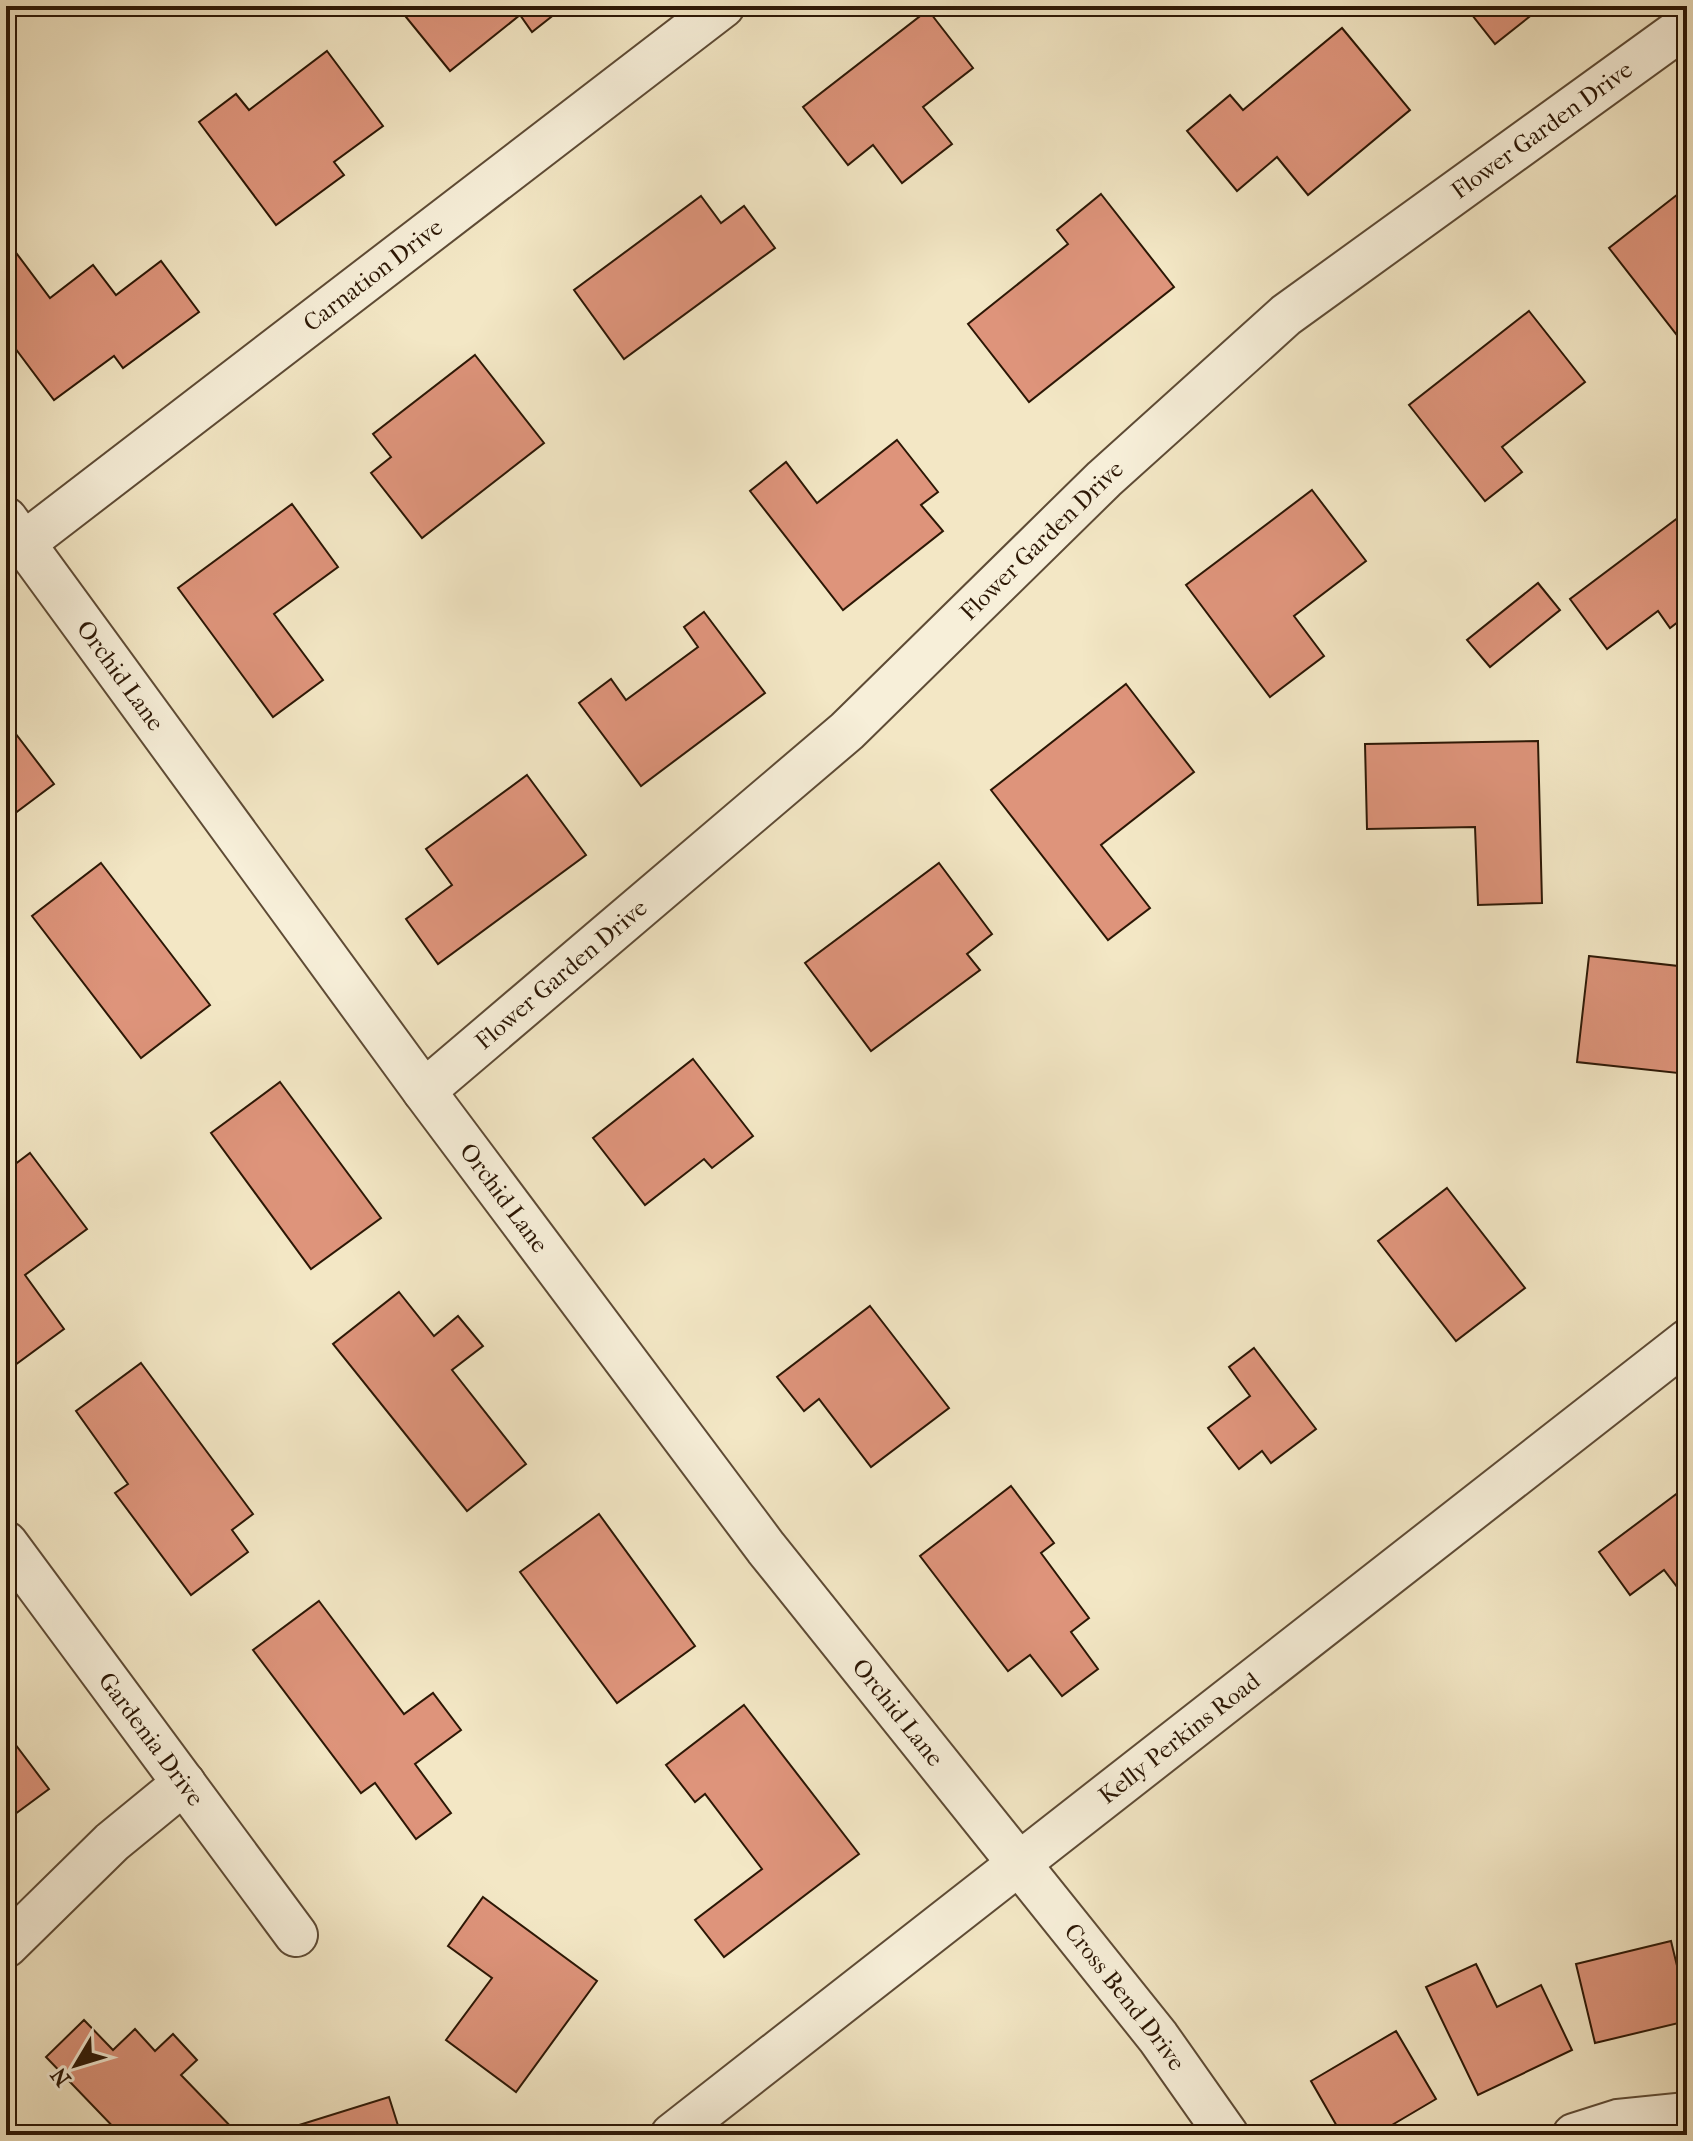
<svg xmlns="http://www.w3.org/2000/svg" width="1693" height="2141" font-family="'IM FELL French Canon',serif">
<rect width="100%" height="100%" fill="#f3e7c5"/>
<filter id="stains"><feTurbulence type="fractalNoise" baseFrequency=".0025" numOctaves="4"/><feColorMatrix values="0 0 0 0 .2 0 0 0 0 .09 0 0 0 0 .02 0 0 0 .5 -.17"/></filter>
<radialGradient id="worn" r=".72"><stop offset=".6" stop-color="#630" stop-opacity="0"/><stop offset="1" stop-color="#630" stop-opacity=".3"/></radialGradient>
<g fill="#de947b" stroke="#2c1705" stroke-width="2">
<polygon points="397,6 565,6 532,32 520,15 450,71"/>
<polygon points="1465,6 1543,6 1495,44"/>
<polygon points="928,10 973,68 923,107 952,144 902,183 873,145 848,165 803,107"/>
<polygon points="1342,28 1410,110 1308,195 1277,157 1237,191 1187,131 1230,95 1243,110"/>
<polygon points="327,51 383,126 334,162 344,175 276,225 199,122 236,94 249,110"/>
<polygon points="1687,187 1687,348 1609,248"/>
<polygon points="1101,194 1174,287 1029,402 968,324 1068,244 1057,230"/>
<polygon points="701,196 721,223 744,206 775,248 624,359 574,290"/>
<polygon points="11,246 50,298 93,265 116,295 161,261 199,312 123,368 114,356 54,400 6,336 6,249"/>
<polygon points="1529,311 1585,382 1502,447 1522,472 1485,501 1409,405"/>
<polygon points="475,355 544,443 422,538 371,473 391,457 373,434"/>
<polygon points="897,440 938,492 921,505 943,531 843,610 750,491 786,462 817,503"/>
<polygon points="1312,490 1366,561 1294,616 1324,656 1270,697 1186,585"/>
<polygon points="292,504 338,567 274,614 323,680 273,717 178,588"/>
<polygon points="1687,511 1687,615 1670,628 1658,611 1607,649 1570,599"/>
<polygon points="1538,583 1560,610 1490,667 1467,640"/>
<polygon points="704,612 765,693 641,786 579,703 611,679 626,700 698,647 684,627"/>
<polygon points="1126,684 1194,772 1101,845 1150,908 1108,940 991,790"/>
<polygon points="6,721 54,784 6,820"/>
<polygon points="1538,741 1542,903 1478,905 1475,827 1367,829 1365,744"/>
<polygon points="527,775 586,855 438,964 406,919 452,885 426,849"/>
<polygon points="101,863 210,1005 141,1058 32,916"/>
<polygon points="939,863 992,934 967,954 980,970 871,1051 805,963"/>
<polygon points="1589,956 1687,967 1687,1074 1577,1062"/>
<polygon points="693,1059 753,1136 712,1168 704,1159 645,1205 593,1138"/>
<polygon points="280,1082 381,1218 311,1269 211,1133"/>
<polygon points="30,1153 87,1229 25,1275 64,1329 15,1365 6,1352 6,1171"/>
<polygon points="1447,1188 1525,1288 1456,1341 1378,1241"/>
<polygon points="399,1292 434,1336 458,1316 483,1346 452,1370 526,1464 467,1511 333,1344"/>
<polygon points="870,1306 949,1408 871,1467 819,1399 804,1411 777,1377"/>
<polygon points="1254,1348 1316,1429 1271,1463 1262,1451 1239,1469 1208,1428 1250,1396 1229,1367"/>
<polygon points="141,1363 253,1514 232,1530 248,1552 191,1595 115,1493 128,1484 76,1411"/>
<polygon points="1011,1486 1054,1543 1041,1553 1089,1618 1071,1632 1098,1669 1062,1696 1030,1655 1008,1671 920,1556"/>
<polygon points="1687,1486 1687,1600 1664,1570 1630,1595 1599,1552"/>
<polygon points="599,1514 695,1646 617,1703 520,1572"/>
<polygon points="319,1601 404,1714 433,1693 461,1730 415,1764 451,1813 416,1839 375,1783 361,1793 253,1650"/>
<polygon points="744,1705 859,1854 724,1957 695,1920 762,1869 705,1794 695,1802 666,1765"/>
<polygon points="6,1732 49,1789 7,1820 6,1818"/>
<polygon points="483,1897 597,1981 516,2092 446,2040 492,1978 448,1946"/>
<polygon points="1671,1941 1687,2007 1687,2021 1595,2043 1576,1964"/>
<polygon points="1476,1964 1497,2007 1541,1985 1572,2050 1478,2095 1426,1987"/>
<polygon points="84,2020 113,2050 135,2029 155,2051 173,2034 197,2060 181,2075 238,2134 121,2135 46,2057"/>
<polygon points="1396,2031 1436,2099 1375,2135 1342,2135 1311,2081"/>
<polygon points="389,2097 401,2135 267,2135"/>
</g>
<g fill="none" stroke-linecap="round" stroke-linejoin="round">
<defs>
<g id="minor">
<path id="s1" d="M 6,519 L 424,1091 L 766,1548 L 1158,2037 L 1227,2135"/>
<path id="s2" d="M 24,543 L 723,6"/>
<path id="s3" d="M 424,1091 L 847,731 L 1104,479 L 1286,315 L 1687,25"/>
<path id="s4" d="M 6,1543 L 296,1935"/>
<polyline points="6,1946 112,1842 184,1783"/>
<path id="s5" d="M 672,2135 L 1687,1341"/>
<polyline points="1574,2135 1618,2121 1687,2114"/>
</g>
</defs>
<use href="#minor" stroke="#5e4b35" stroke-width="46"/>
<use href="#minor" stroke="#f7efd9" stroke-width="42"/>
</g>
<g text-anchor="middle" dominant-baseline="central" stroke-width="8" stroke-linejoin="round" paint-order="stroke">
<g font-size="24" fill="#2c1705" stroke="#f7efd9">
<text stroke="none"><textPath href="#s3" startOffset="1476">Flower Garden Drive</textPath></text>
<text stroke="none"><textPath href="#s2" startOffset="440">Carnation Drive</textPath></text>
<text stroke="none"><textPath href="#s3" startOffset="828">Flower Garden Drive</textPath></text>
<text stroke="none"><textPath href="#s1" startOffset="194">Orchid Lane</textPath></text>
<text stroke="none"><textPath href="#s3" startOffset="180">Flower Garden Drive</textPath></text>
<text stroke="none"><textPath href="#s1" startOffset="842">Orchid Lane</textPath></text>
<text stroke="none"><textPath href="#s1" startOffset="1490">Orchid Lane</textPath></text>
<text stroke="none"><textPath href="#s5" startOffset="644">Kelly Perkins Road</textPath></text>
<text stroke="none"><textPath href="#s4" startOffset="244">Gardenia Drive</textPath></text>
<text stroke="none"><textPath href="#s1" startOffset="1854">Cross Bend Drive</textPath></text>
</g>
</g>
<rect width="1693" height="2141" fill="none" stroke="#f3e7c5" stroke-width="32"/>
<rect x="8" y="8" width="1677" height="2125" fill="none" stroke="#2c1705" stroke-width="4"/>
<rect x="16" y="16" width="1661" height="2109" fill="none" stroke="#2c1705" stroke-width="2"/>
<g transform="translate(76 2065) rotate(232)" stroke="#f7efd9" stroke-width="6" paint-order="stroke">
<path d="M0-6L14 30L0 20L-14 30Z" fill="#2c1705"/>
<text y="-12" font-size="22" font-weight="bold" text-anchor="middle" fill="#2c1705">N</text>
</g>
<rect width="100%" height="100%" filter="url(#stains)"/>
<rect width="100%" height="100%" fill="url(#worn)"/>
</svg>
